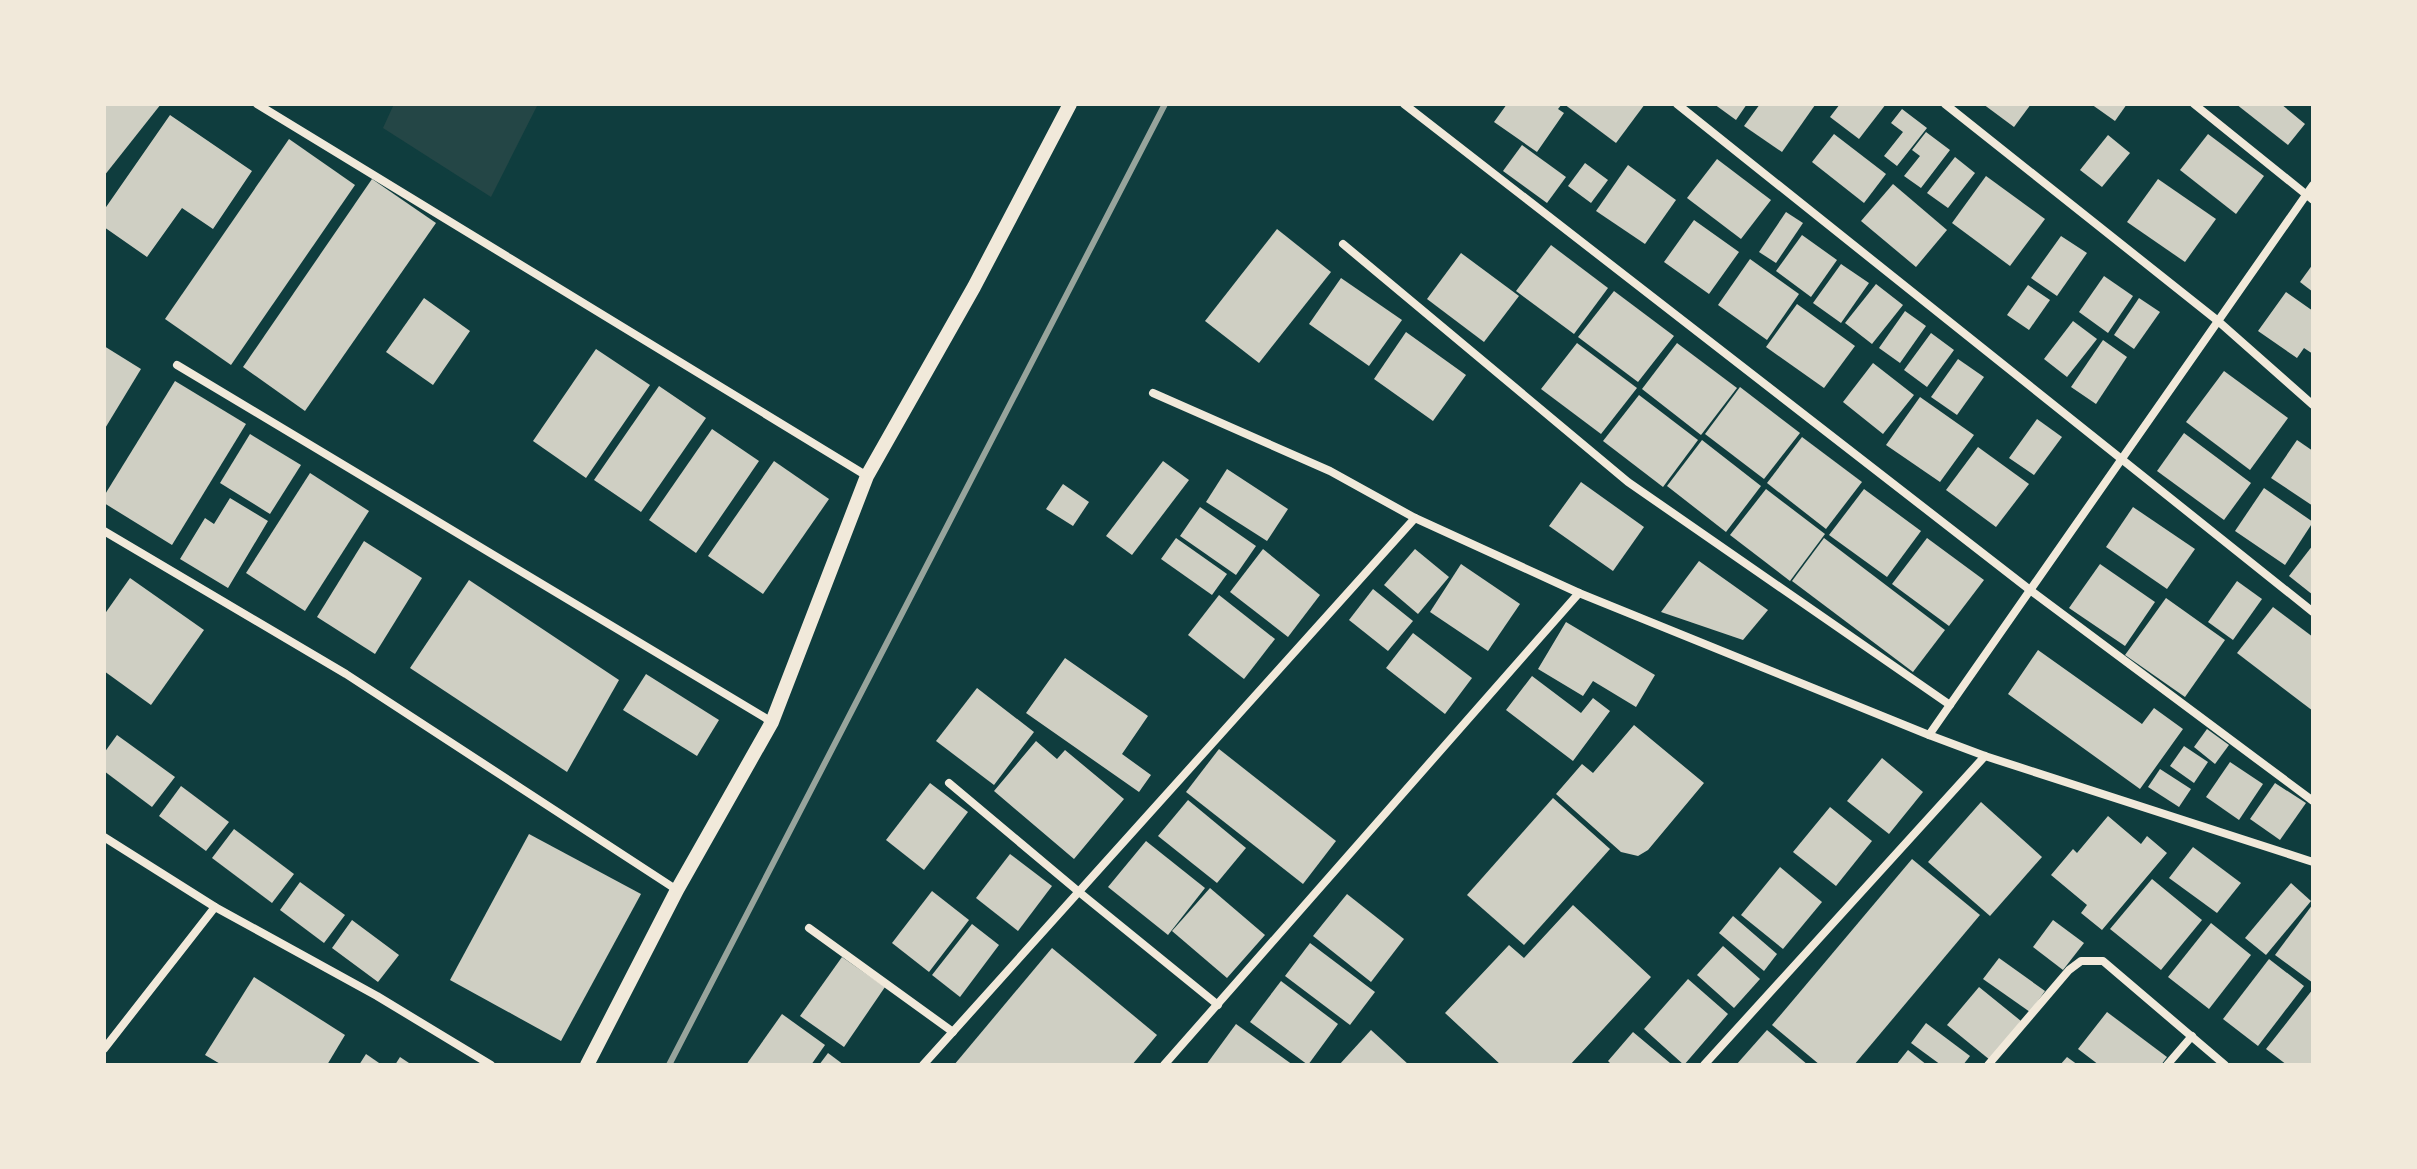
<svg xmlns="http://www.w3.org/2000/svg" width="2417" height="1169" font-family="'IBM Plex Sans',sans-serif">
<rect width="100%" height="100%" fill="#0f3d3e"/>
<polygon fill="#244646" points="394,104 538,104 491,197 383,128"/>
<g fill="#cfcfc3">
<polygon points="104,104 161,104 104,176"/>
<polygon points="1507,104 1562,104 1558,109 1564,113 1537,152 1494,122"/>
<polygon points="1564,104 1645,104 1616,143"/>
<polygon points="1714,104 1747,104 1736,120"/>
<polygon points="1760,104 1813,104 1815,105 1782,152 1744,126"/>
<polygon points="1840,104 1886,104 1859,139 1830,117"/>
<polygon points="1983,104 2031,104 2014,127"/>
<polygon points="2091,104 2127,104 2115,121"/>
<polygon points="2236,104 2281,104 2305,124 2288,145"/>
<polygon points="1902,109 1927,128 1897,166 1884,156 1903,132 1891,123"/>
<polygon points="170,115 252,171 213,229 182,208 147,257 104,227 104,210"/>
<polygon points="1926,132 1950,150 1921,188 1904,176 1920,156 1912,150"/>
<polygon points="1834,134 1886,174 1864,203 1812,162"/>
<polygon points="2208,134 2264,176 2236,214 2180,170"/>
<polygon points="2108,135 2130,153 2102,187 2080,170"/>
<polygon points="289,139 355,185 231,365 165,319"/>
<polygon points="1522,145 1566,177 1547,203 1503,171"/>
<polygon points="1955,157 1975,173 1948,208 1927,193"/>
<polygon points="1717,159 1771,200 1741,239 1687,198"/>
<polygon points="1585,163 1608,180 1591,203 1568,186"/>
<polygon points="1628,165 1676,200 1645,244 1596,211"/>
<polygon points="1986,176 2045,219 2010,266 1952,223"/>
<polygon points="372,179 436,223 305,411 243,367"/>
<polygon points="2158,179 2216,219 2185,262 2127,222"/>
<polygon points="1893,184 1947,230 1916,267 1861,221"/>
<polygon points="1786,212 1803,223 1776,263 1759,252"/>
<polygon points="1694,220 1739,252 1709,294 1664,262"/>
<polygon points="1277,229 1331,272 1259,363 1205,321"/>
<polygon points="1802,235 1837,260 1811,297 1776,271"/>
<polygon points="2061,236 2087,253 2057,296 2031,278"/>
<polygon points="1551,245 1608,288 1574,334 1516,291"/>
<polygon points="1461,253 1519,296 1484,342 1427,299"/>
<polygon points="1750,259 1799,294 1767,340 1718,305"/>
<polygon points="1841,264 1869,283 1841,323 1813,303"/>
<polygon points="2313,264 2313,292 2300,282"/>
<polygon points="2104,276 2133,296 2108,333 2079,312"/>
<polygon points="1341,278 1402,320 1369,366 1309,324"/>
<polygon points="1876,284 1903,305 1872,344 1845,323"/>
<polygon points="2028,285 2050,300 2029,330 2007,315"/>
<polygon points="1614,291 1674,336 1638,382 1578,337"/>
<polygon points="2286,292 2313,311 2313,354 2304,348 2297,358 2258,331"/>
<polygon points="424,298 470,331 433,385 386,352"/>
<polygon points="2139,298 2160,312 2134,349 2114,335"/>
<polygon points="1797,304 1855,346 1824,388 1766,347"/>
<polygon points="1905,311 1926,326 1900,363 1879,348"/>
<polygon points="2073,321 2097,339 2067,377 2044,359"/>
<polygon points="1406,332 1466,375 1433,421 1374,379"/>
<polygon points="1931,333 1954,350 1927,387 1904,370"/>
<polygon points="2103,340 2127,357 2096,404 2071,387"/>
<polygon points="1577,343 1637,388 1601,434 1541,389"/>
<polygon points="1677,343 1737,388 1701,435 1642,389"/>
<polygon points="104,346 141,369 104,430"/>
<polygon points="596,349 650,385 586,478 533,441"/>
<polygon points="1958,359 1984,377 1957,415 1931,397"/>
<polygon points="1873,363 1914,395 1883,434 1843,402"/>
<polygon points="2224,371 2288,418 2250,470 2186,422"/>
<polygon points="175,381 246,424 172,545 104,503 104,496"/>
<polygon points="659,386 706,418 641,512 594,480"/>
<polygon points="1740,387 1800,433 1764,479 1705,434"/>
<polygon points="1639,395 1698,440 1663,487 1603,441"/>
<polygon points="1920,397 1974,435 1940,482 1886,445"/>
<polygon points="2037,419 2062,437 2034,475 2009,458"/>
<polygon points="712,429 759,461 696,553 649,520"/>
<polygon points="2184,433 2251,483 2224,520 2157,471"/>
<polygon points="250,434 301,465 270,514 220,483"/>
<polygon points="1802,437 1862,482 1826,529 1767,483"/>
<polygon points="1702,440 1761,486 1726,532 1667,486"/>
<polygon points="2297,440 2313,451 2313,506 2271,478"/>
<polygon points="1978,447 2029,484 1996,527 1946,490"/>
<polygon points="774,461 829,499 763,594 708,556"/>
<polygon points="1163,461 1189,480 1132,555 1106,536"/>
<polygon points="1227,469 1288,509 1267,541 1206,502"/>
<polygon points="310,473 369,511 305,611 246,573"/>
<polygon points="1581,482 1644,527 1613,571 1549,526"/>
<polygon points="1063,484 1089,502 1073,526 1046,509"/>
<polygon points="2264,488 2313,522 2285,565 2235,531"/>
<polygon points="1766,489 1825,534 1790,581 1730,535"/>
<polygon points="1864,489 1921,531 1887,577 1829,535"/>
<polygon points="230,498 268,521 228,588 180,559 205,518 214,524"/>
<polygon points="1200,507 1256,546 1236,575 1180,536"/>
<polygon points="2133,507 2195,549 2167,589 2106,547"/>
<polygon points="1176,538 1227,574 1212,595 1161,559"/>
<polygon points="1824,538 1945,630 1913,672 1792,581"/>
<polygon points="1927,538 1984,580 1949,626 1892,584"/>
<polygon points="364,541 422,578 375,654 317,617"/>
<polygon points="2313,545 2313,595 2289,576"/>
<polygon points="1263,549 1320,595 1288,637 1230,592"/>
<polygon points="1415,549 1449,577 1418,614 1384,585"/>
<polygon points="1699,561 1768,610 1743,640 1661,612"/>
<polygon points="1461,564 1520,604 1488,651 1430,612"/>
<polygon points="2100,564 2155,602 2125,646 2069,608"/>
<polygon points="130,578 204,630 151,705 104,671 104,615"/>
<polygon points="469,580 619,680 567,772 410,668"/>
<polygon points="2237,581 2262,599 2233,640 2208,622"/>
<polygon points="1373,589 1413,621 1388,651 1349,620"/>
<polygon points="1219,595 1275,639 1244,679 1188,635"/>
<polygon points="2166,598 2225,640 2185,697 2125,655"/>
<polygon points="2273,607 2313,637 2313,711 2237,653"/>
<polygon points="1566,622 1655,675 1636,707 1593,681 1583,696 1538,669"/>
<polygon points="1413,633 1472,678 1445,714 1386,668"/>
<polygon points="2038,650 2142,724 2154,708 2183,729 2140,789 2008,694"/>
<polygon points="1065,658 1148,716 1122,754 1151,775 1139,792 1026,713"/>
<polygon points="646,674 719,720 697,756 623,710"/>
<polygon points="1532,676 1581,713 1593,698 1610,711 1573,761 1506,710"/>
<polygon points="977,688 1034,732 994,785 936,741"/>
<polygon points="1634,725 1704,783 1648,850 1638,856 1621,852 1556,794 1582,764 1593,773"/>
<polygon points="2207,729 2229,745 2215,764 2194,747"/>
<polygon points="117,735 175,777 152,807 104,771 104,753"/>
<polygon points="1036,741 1057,759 1065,750 1124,799 1074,859 994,791"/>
<polygon points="2184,746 2208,762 2194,783 2170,766"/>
<polygon points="1219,749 1336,841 1303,884 1186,792"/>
<polygon points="1882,758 1923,792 1889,834 1847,801"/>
<polygon points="2230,762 2263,784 2239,820 2206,797"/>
<polygon points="2160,769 2191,789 2179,807 2148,787"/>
<polygon points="930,783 968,812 924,870 886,840"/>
<polygon points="2275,783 2306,803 2280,840 2250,819"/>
<polygon points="181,786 229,822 206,851 159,816"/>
<polygon points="1553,798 1610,849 1524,945 1467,895"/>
<polygon points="1188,800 1246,848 1217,883 1158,836"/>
<polygon points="1981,802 2042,857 1990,916 1928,862"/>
<polygon points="1830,807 1872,841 1836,886 1793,852"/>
<polygon points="2108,816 2141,844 2147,836 2167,853 2102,930 2081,913 2087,905 2051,875 2073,849 2077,853"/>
<polygon points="234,829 294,874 272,903 212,858"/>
<polygon points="529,834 641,894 561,1041 450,980"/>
<polygon points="1146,841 1205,888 1168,935 1108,887"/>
<polygon points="2193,847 2241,883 2217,913 2169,878"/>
<polygon points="1010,854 1052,886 1018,931 976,898"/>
<polygon points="1912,859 1980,915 1854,1065 1820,1065 1772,1025"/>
<polygon points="1780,867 1822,902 1783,949 1741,915"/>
<polygon points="2152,879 2202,920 2161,970 2110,929"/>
<polygon points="300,882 345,915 324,943 280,910"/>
<polygon points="2291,883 2311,901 2266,955 2245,938"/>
<polygon points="1210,888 1265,935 1227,978 1172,931"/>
<polygon points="932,891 969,920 929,972 892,943"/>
<polygon points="1347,894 1404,939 1371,982 1313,936"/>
<polygon points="2313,904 2313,983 2275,955"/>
<polygon points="1573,905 1651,977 1570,1065 1501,1065 1445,1013 1509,945 1524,958"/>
<polygon points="1733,916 1777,954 1764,971 1719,933"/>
<polygon points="352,920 399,955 378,982 332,948"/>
<polygon points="2053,920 2084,943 2063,970 2033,947"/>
<polygon points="2211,923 2251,955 2209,1009 2168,977"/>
<polygon points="972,924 999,945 960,997 932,975"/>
<polygon points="1310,943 1375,992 1350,1025 1285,976"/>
<polygon points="1723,946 1760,979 1734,1008 1697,975"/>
<polygon points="1052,948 1157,1035 1132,1065 954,1065"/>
<polygon points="842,957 885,987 844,1047 800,1016"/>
<polygon points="1999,958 2045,991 2030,1012 1983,979"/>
<polygon points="2269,959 2304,986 2258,1046 2223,1019"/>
<polygon points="254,977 345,1035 327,1065 222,1065 205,1055"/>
<polygon points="1688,979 1728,1014 1684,1065 1644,1029"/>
<polygon points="1281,981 1338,1024 1308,1065 1250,1022"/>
<polygon points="1979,987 2021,1021 1990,1060 1947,1025"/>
<polygon points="2313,989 2313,1065 2287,1065 2266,1049"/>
<polygon points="2107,1012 2167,1057 2161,1065 2099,1065 2078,1049"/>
<polygon points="782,1014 825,1045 811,1065 746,1065"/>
<polygon points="1926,1023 1970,1056 1963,1065 1941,1065 1911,1043"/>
<polygon points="1236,1024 1293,1065 1206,1065"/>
<polygon points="1371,1030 1409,1065 1339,1065"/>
<polygon points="1767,1030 1808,1065 1736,1065"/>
<polygon points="1633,1032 1670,1063 1669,1065 1612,1065 1608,1061"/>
<polygon points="1908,1050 1927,1065 1896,1065"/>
<polygon points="828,1053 844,1065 819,1065"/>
<polygon points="366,1054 382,1065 359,1065"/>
<polygon points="400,1057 412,1065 395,1065"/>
<polygon points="2067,1057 2078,1065 2060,1065"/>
</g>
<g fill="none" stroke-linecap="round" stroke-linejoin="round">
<g stroke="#f1e9da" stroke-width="8">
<polyline points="257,104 867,476"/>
<polyline points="1404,104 2030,590 2313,801"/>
<polyline points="1677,104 2313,612"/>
<polyline points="1945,104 2218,321 2313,405"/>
<polyline points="2194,104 2313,200"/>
<polyline points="1343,244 1628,482 1950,705"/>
<polyline points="177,365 772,722"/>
<polyline points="1153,393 1330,471 1415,518 1579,593 1929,735 1985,756 2313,862"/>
<polyline points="104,531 346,674 677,890"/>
<polyline points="1929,735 2313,185"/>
<polyline points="949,783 1079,892 1218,1005"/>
<polyline points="104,837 215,907 377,996 491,1065"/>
<polyline points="809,928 953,1032"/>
<polyline points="104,1049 215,907"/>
<polyline points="923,1065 1415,518"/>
<polyline points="1164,1065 1579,593"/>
<polyline points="1704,1065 1985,756"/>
<polyline points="1988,1065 2069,970 2081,961 2103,961 2225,1065"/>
<polyline points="2167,1065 2192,1036"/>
</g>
<polyline stroke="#f1e9da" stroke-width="14" points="587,1065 677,890 772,722 867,476 974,287 1070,104"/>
<polyline stroke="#97a49c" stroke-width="6" points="669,1065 1165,104"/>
</g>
<rect width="2417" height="1169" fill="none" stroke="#f1e9da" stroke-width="212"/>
</svg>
